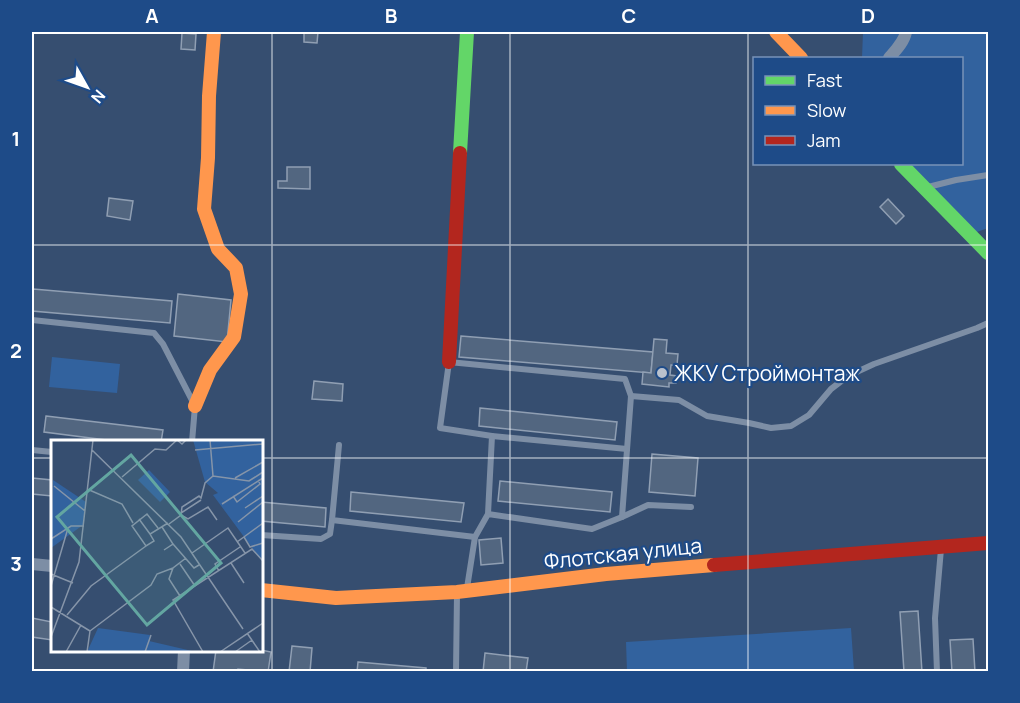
<svg xmlns="http://www.w3.org/2000/svg" width="1020" height="703" font-family="Manrope,sans-serif">
<rect width="100%" height="100%" fill="#364e70"/>
<g fill="#32629e">
<polygon points="863,32 988,32 988,228 974,233 910,164 962,164 962,58 862,58"/>
<polygon points="52,357 120,364 117,393 49,387"/>
<polygon points="851,628 854,671 627,671 626,642"/>
</g>
<g fill="#526680" stroke="#909fb3" stroke-width="1.5">
<polygon points="304,32 318,32 317,43 304,42"/>
<polygon points="182,33 196,34 195,50 181,49"/>
<polygon points="287,167 310,167 310,189 278,188 278,181 287,181"/>
<polygon points="109,198 133,201 130,220 107,216"/>
<polygon points="888,199 904,216 896,224 880,207"/>
<polygon points="33,289 172,301 170,323 32,311"/>
<polygon points="178,294 231,300 227,342 174,336"/>
<polygon points="461,336 653,352 651,373 459,357"/>
<polygon points="654,339 667,340 666,353 678,354 677,365 671,365 670,375 677,376 676,383 669,383 669,387 642,384 643,372 651,373"/>
<polygon points="314,381 343,384 342,401 312,399"/>
<polygon points="480,408 617,422 615,440 479,426"/>
<polygon points="46,416 163,430 161,442 122,442 44,432"/>
<polygon points="652,454 698,458 695,496 649,492"/>
<polygon points="32,478 52,480 52,496 32,494"/>
<polygon points="500,481 612,492 610,512 498,501"/>
<polygon points="351,492 464,503 461,522 350,511"/>
<polygon points="261,502 326,508 325,527 261,521"/>
<polygon points="501,538 503,563 481,565 479,540"/>
<polygon points="918,611 922,672 904,672 900,612"/>
<polygon points="32,618 52,622 52,640 32,637"/>
<polygon points="973,639 975,672 952,672 950,640"/>
<polygon points="292,646 312,648 310,672 289,672"/>
<polygon points="216,650 261,650 271,652 268,672 238,669 238,672 213,672"/>
<polygon points="485,653 528,658 526,672 483,672"/>
<polygon points="358,662 426,668 426,672 357,672"/>
</g>
<g fill="none" stroke-linecap="round" stroke-linejoin="round">
<g stroke="#7d8ea5" stroke-width="6">
<polyline points="928,187 956,180 988,175"/>
<polyline points="32,320 154,333 163,344 195,406 192,442"/>
<polyline points="631,396 679,400 707,416 749,423 771,428 791,426 809,415 831,389 848,376 874,364 977,328 988,323"/>
<polyline points="492,436 627,449"/>
<polyline points="339,445 332,520 475,537"/>
<polyline points="32,450 52,452"/>
<polyline points="622,517 648,505 691,507"/>
<polyline points="261,535 321,539 330,534 332,520"/>
<polyline points="467,588 475,537 488,514 492,436 440,428 449,362 625,379 631,396 622,517 592,529 488,514"/>
<polyline points="456,672 457,594"/>
<polyline points="937,672 935,618 941,549"/>
</g>
<g stroke="#7d8ea5" stroke-width="12">
<path d="M 889,58 C 896,50 904,42 906,32"/>
<polyline points="32,564 52,566"/>
<polyline points="183,672 184,650"/>
</g>
<g stroke="#63d668" stroke-width="14">
<polyline points="460,153 467,32"/>
<polyline points="901,164 988,253"/>
</g>
<g stroke="#ff974d" stroke-width="14">
<polyline points="776,32 801,58"/>
<polyline points="195,406 210,370 234,337 241,294 236,268 218,249 204,209 208,158 209,96 214,32"/>
<polyline points="261,590 336,598 457,592 606,574 714,565"/>
</g>
<g stroke="#b3261e" stroke-width="14">
<polyline points="449,362 460,153"/>
<polyline points="714,565 988,543"/>
</g>
</g>
<path fill="none" stroke="#fff" stroke-width="1.5" stroke-opacity="0.55" d="M 272,32 L 272,672M 510,32 L 510,672M 748,32 L 748,672M 32,245 L 988,245M 32,458 L 52,458M 261,458 L 988,458"/>
<circle fill="#b9c1cd" stroke="#1e4b88" stroke-width="2" cx="662" cy="373" r="6"/>
<g text-anchor="middle" dominant-baseline="central" stroke-width="4.5" stroke-linejoin="round" paint-order="stroke">
<g font-size="21" fill="#fff" stroke="#1e4b88" text-anchor="start">
<text x="674" y="373">ЖКУ Строймонтаж</text>
</g>
<g font-size="21" fill="#fff" stroke="#1e4b88">
<text transform="translate(623 553) rotate(-6)">Флотская улица</text>
</g>
</g>
<g transform="translate(51 440)">
<rect width="212" height="212" fill="#364e70"/>
<path d="M 142,0 L 211,0 L 211,121 L 162,55 L 167,53 L 154,42 ZM 98,30 L 119,52 L 109,62 L 87,40 ZM 2,40 L 35,62 L 32,85 L 0,108 ZM 47,188 L 99,195 L 98,201 L 141,211 L 36,212 Z" fill="#32629e"/>
<path fill="none" stroke="#8695a9" stroke-width="1.5" d="M 159,0 L 162,36M 41,10 L 130,97 L 192,189M 144,10 L 212,4M 71,37 L 104,9 L 115,10 L 126,0 L 131,4 L 135,0M 184,38 L 212,22M 3,46 L 34,71M 36,49 L 71,64 L 82,83M 182,56 L 186,62 L 209,44 L 207,40M 171,64 L 212,38M 194,68 L 212,56M 130,73 L 150,60M 130,75 L 137,79 L 157,67 L 166,80M 88,79 L 99,94M 187,82 L 212,62M 118,84 L 130,75 L 131,67 L 148,56 L 150,58 L 154,43 L 162,36 L 198,41 L 212,32M 111,87 L 122,104 L 113,110M 107,88 L 96,74 L 81,86 L 95,106 L 103,101 L 99,94 L 117,83M 193,97 L 199,107 L 212,103M 0,99 L 20,86 L 33,86M 186,102 L 212,83M 122,104 L 143,128 L 148,125M 141,113 L 177,88 L 194,113M 180,123 L 193,143M 129,124 L 144,146M 168,131 L 164,124 L 189,107M 0,134 L 22,143M 0,146 L 17,88M 129,156 L 118,139 L 122,128 L 135,118M 0,167 L 39,191M 16,175 L 40,146 L 95,106M 39,191 L 100,145 L 106,134 L 122,128M 196,193 L 209,212M 0,197 L 28,122 L 42,0M 15,212 L 30,185M 36,212 L 39,191M 94,212 L 100,195M 152,212 L 122,160 L 201,109 L 212,121M 169,212 L 212,183M 184,212 L 201,200"/>
<path fill="#63a6a1" fill-opacity="0.15" stroke="#63a6a1" stroke-width="3" d="M 80,15 L 170,123 L 96,185 L 6,77 Z"/>
<rect width="212" height="212" fill="none" stroke="#fff" stroke-width="3"/>
</g>
<rect width="1020" height="703" fill="none" stroke="#1e4b88" stroke-width="66"/>
<rect x="753" y="57" width="210" height="108" fill="#1e4b88" stroke="#7893b8" stroke-width="1.5"/>
<rect x="765" y="76" width="30" height="9" fill="#63d668" stroke="#7893b8" stroke-width="1.5"/>
<text x="807" y="87" font-size="18" fill="#ffffff">Fast</text>
<rect x="765" y="106" width="30" height="9" fill="#ff974d" stroke="#7893b8" stroke-width="1.5"/>
<text x="807" y="117" font-size="18" fill="#ffffff">Slow</text>
<rect x="765" y="136" width="30" height="9" fill="#b3261e" stroke="#7893b8" stroke-width="1.5"/>
<text x="807" y="147" font-size="18" fill="#ffffff">Jam</text>
<g transform="translate(87 87) rotate(130)" stroke="#1e4b88" stroke-width="4.5" paint-order="stroke">
<path d="M0-4.5L10 22L0 15L-10 22Z" fill="#ffffff"/>
<text y="-9" font-size="16" font-weight="bold" text-anchor="middle" fill="#ffffff">N</text>
</g>
<rect x="33" y="33" width="954" height="637" fill="none" stroke="#fff" stroke-width="2"/>
<g font-size="20" text-anchor="middle" font-weight="bold" fill="#fff">
<text x="152" y="23">A</text>
<text x="391" y="23">B</text>
<text x="629" y="23">C</text>
<text x="868" y="23">D</text>
<text x="16" y="146">1</text>
<text x="16" y="358">2</text>
<text x="16" y="571">3</text>
</g>
</svg>
